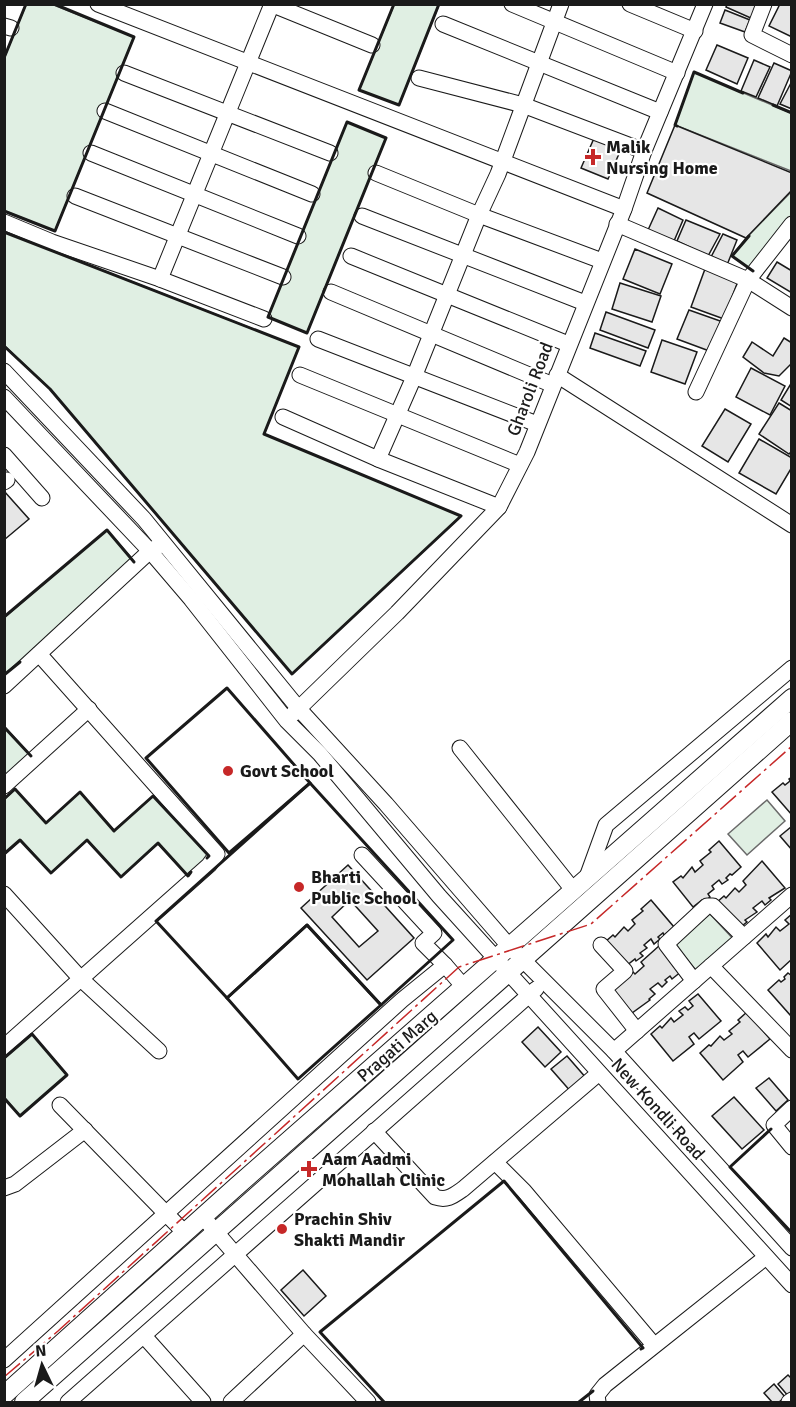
<svg xmlns="http://www.w3.org/2000/svg" width="796" height="1407" font-family="Signika,sans-serif">
<rect width="100%" height="100%" fill="#fff"/>
<g fill="#e0efe3" stroke="#6a6a6a" stroke-width="1.5">
<polygon points="26,5 54,5 134,37 55,231 5,211 4,58"/>
<polygon points="394,5 439,5 399,105 359,90"/>
<polygon points="694,72 791,113 791,171 675,125"/>
<polygon points="347,122 386,138 307,333 268,317"/>
<polygon points="791,192 791,229 760,276 732,256 746,238"/>
<polygon points="5,232 299,347 264,434 461,516 292,674 50,389 5,346"/>
<polygon points="107,530 136,563 5,675 5,617"/>
<polygon points="5,727 31,756 5,780"/>
<polygon points="15,789 46,823 80,792 114,830 153,796 209,856 188,876 158,844 121,877 87,840 51,873 21,840 5,854 5,799"/>
<polygon points="767,800 785,821 747,855 728,834"/>
<polygon points="710,914 737,943 700,975 674,944"/>
<polygon points="32,1034 67,1075 20,1116 5,1098 5,1058"/>
</g>
<g fill="#e6e6e6" stroke="#1a1a1a" stroke-width="1.5" fill-rule="evenodd">
<polygon points="727,4 759,4 753,19 726,7"/>
<polygon points="780,4 792,4 792,37 769,26"/>
<polygon points="725,10 750,20 745,32 720,23"/>
<polygon points="717,45 748,58 737,84 706,70"/>
<polygon points="754,60 770,67 756,97 741,91"/>
<polygon points="774,63 792,71 777,106 758,98"/>
<polygon points="792,81 792,109 780,104"/>
<polygon points="675,125 792,173 792,190 746,238 647,193"/>
<polygon points="595,136 622,147 608,179 581,168"/>
<polygon points="658,208 683,220 674,241 648,230"/>
<polygon points="686,220 720,234 708,256 677,241"/>
<polygon points="723,234 737,240 727,265 711,257"/>
<polygon points="635,249 672,264 660,294 623,279"/>
<polygon points="777,262 792,271 792,293 767,278"/>
<polygon points="705,269 738,281 724,319 691,307"/>
<polygon points="620,283 661,296 652,322 612,309"/>
<polygon points="689,310 723,322 712,352 677,339"/>
<polygon points="606,312 655,330 648,348 600,330"/>
<polygon points="595,333 646,351 640,366 590,348"/>
<polygon points="784,338 792,343 792,363 779,376 764,373 743,357 752,342 773,356"/>
<polygon points="662,340 697,352 685,384 651,372"/>
<polygon points="751,368 785,386 770,415 736,397"/>
<polygon points="792,382 792,407 781,400"/>
<polygon points="779,403 792,411 792,451 789,454 759,434"/>
<polygon points="725,409 751,424 728,462 702,446"/>
<polygon points="759,439 792,458 792,467 776,494 739,473"/>
<polygon points="4,491 29,519 4,540"/>
<polygon points="792,777 792,815 772,792 783,783 785,785 790,781 789,779"/>
<polygon points="791,827 792,827 792,850 780,836"/>
<polygon points="719,841 741,867 732,875 730,874 726,878 728,880 722,884 719,880 712,886 714,889 708,894 710,897 704,902 702,900 693,907 673,882 681,876 683,878 692,867 695,872 703,865 700,861 711,852 709,850"/>
<polygon points="762,861 785,888 769,898 771,900 765,905 762,901 753,908 757,912 745,920 747,922 738,929 716,903 724,896 726,898 735,888 739,892 746,885 743,881"/>
<path d="M 348,865 L 414,938 L 367,980 L 301,908 ZM 350,900 L 378,931 L 359,947 L 332,917 Z"/>
<polygon points="651,900 674,927 664,935 663,933 658,937 660,939 654,944 651,939 644,945 647,948 640,953 643,956 636,961 635,959 626,966 605,942 613,935 615,937 624,927 628,931 635,924 632,920 643,911 641,909"/>
<polygon points="792,914 792,959 780,970 757,943 766,934 768,937 776,927 780,931 789,924 785,920"/>
<polygon points="660,945 682,971 672,979 670,976 665,980 667,982 662,987 658,983 650,989 655,994 649,999 650,1000 632,1013 610,987 631,970 635,974 644,966 641,962"/>
<polygon points="788,973 792,976 791,1016 768,990 779,980 781,982 785,979 784,977"/>
<polygon points="698,994 721,1021 699,1039 694,1033 689,1037 694,1044 673,1061 651,1034 660,1026 662,1028 671,1018 674,1022 683,1015 679,1011 685,1007 688,1010 693,1006 689,1001"/>
<polygon points="747,1012 770,1039 748,1057 743,1051 738,1055 743,1062 723,1080 700,1053 709,1045 711,1046 720,1036 724,1040 732,1034 729,1031 740,1022 738,1020"/>
<polygon points="538,1027 561,1052 545,1067 522,1042"/>
<polygon points="567,1056 587,1079 572,1093 551,1069"/>
<polygon points="769,1078 788,1100 776,1111 756,1088"/>
<polygon points="734,1097 764,1130 742,1149 712,1116"/>
<polygon points="303,1270 326,1296 304,1316 281,1290"/>
<polygon points="788,1375 792,1379 792,1395 789,1397 778,1384"/>
<polygon points="774,1384 785,1397 779,1402 772,1402 764,1393"/>
</g>
<g fill="none" stroke-linecap="round" stroke-linejoin="round">
<defs>
<g id="minor">
<polyline points="98,4 624,209"/>
<polyline points="271,4 372,45"/>
<polyline points="512,4 677,73"/>
<polyline points="630,4 695,31"/>
<polyline points="764,4 752,35 792,55"/>
<polyline points="443,24 660,112"/>
<polyline points="4,26 11,28"/>
<polyline points="124,73 330,153"/>
<polyline points="419,78 523,105 644,151"/>
<polyline points="105,111 312,194"/>
<polyline points="91,153 298,236"/>
<polyline points="376,173 479,215 602,261"/>
<polyline points="75,196 283,277"/>
<polyline points="362,216 585,303"/>
<polyline points="4,222 52,242 160,279 264,319"/>
<polyline points="617,224 748,280 792,308"/>
<polyline points="351,256 568,344"/>
<polyline points="160,279 272,4"/>
<polyline points="331,292 553,385"/>
<polyline points="318,339 537,424"/>
<polyline points="4,371 144,519 299,709 386,804 509,946 614,1051 792,1248"/>
<polyline points="300,375 520,465"/>
<polyline points="557,375 792,525"/>
<polyline points="696,392 748,280 792,224"/>
<polyline points="4,397 150,551 191,599 287,721 320,754 439,896 792,1285"/>
<polyline points="283,417 378,459 499,507"/>
<polyline points="4,455 42,498"/>
<polyline points="378,459 414,377 479,215 498,174 561,4"/>
<polyline points="4,482 7,480"/>
<polyline points="4,686 150,551 157,547"/>
<polyline points="293,714 397,613 499,507 527,452 624,209 644,151 705,4"/>
<polyline points="460,748 574,891"/>
<polyline points="4,786 89,709"/>
<polyline points="362,855 434,933 423,943 445,965"/>
<polyline points="586,880 606,825 792,668"/>
<polyline points="4,894 81,979 159,1051"/>
<polyline points="601,945 625,971 604,989 637,1031"/>
<polyline points="711,966 792,1050"/>
<polyline points="694,981 666,944 707,906 713,906 744,937"/>
<polyline points="4,1047 209,865 217,854 39,654"/>
<polyline points="614,1051 792,895"/>
<polyline points="60,1105 185,1233"/>
<polyline points="792,1108 774,1125 792,1147"/>
<path d="M 374,1131 L 435,1197 C 447,1201 453,1196 463,1189 L 599,1073"/>
<polyline points="495,1162 524,1191 654,1345"/>
<polyline points="4,1188 15,1184 85,1130"/>
<polyline points="203,1217 304,1334 368,1402"/>
<polyline points="144,1336 203,1402"/>
<polyline points="4,1360 402,1000 445,965 464,987"/>
<polyline points="68,1402 536,989"/>
<polyline points="231,1402 304,1334"/>
<polyline points="598,1402 597,1395 605,1385 766,1257"/>
<polyline points="789,1402 792,1400"/>
</g>
<g id="major">
<polyline points="4,1395 237,1186 792,698"/>
<polyline points="24,1402 792,721"/>
</g>
</defs>
<use href="#minor" stroke="#1a1a1a" stroke-width="17"/>
<use href="#major" stroke="#1a1a1a" stroke-width="20"/>
<use href="#minor" stroke="#fff" stroke-width="15"/>
<use href="#major" stroke="#fff" stroke-width="18"/>
<g stroke="#1a1a1a" stroke-width="3">
<polyline points="394,4 359,90 399,105 439,4"/>
<polyline points="4,58 26,4"/>
<polyline points="773,105 792,113"/>
<polygon points="347,122 386,138 307,333 268,317"/>
<polyline points="677,126 675,125 694,72 743,93"/>
<polyline points="4,211 55,231 134,37 54,4"/>
<polyline points="4,232 299,347 264,434 461,516 292,674 50,389 4,346"/>
<polyline points="749,236 732,256 753,271"/>
<polyline points="4,617 107,530 134,562"/>
<polyline points="4,675 20,662"/>
<polygon points="227,688 310,783 229,853 146,758"/>
<polyline points="4,727 31,756"/>
<polygon points="310,783 453,940 381,1005 307,925 227,998 156,921"/>
<polyline points="4,799 15,789 46,823 80,792 114,831 153,796 209,856 207,858"/>
<polyline points="4,854 20,840 51,873 87,840 121,877 158,843 188,876 191,872"/>
<polygon points="307,925 381,1005 298,1079 227,998"/>
<polyline points="4,1058 32,1034 67,1075 20,1116 4,1098"/>
<polyline points="771,1129 730,1167 792,1233"/>
<polyline points="384,1402 320,1332 504,1181 643,1348 641,1349"/>
<polyline points="579,1402 593,1391"/>
</g>
<polyline stroke="#c62828" stroke-width="1.5" stroke-dasharray="21 4.5 3 4.5" stroke-linecap="butt" points="4,1377 58,1331 459,967 591,924 792,746"/>
</g>
<g fill="#c62828" stroke="#fff" stroke-width="2">
<path d="M590 148h6v6h6v6h-6v6h-6v-6h-6v-6h6z"/>
<circle cx="228" cy="771" r="6"/>
<circle cx="299" cy="887" r="6"/>
<path d="M306 1160h6v6h6v6h-6v6h-6v-6h-6v-6h6z"/>
<circle cx="282" cy="1229" r="6"/>
</g>
<g text-anchor="middle" dominant-baseline="central" stroke-width="4.5" stroke-linejoin="round" paint-order="stroke">
<g font-size="18" font-weight="bold" fill="#1a1a1a" stroke="#fff" text-anchor="start">
<text x="606" y="147">Malik<tspan x="606" dy="21">Nursing Home</tspan></text>
<text x="240" y="771">Govt School</text>
<text x="311" y="877">Bharti<tspan x="311" dy="21">Public School</tspan></text>
<text x="322" y="1159">Aam Aadmi<tspan x="322" dy="21">Mohallah Clinic</tspan></text>
<text x="294" y="1219">Prachin Shiv<tspan x="294" dy="21">Shakti Mandir</tspan></text>
</g>
<g font-size="18" fill="#1a1a1a" stroke="#fff">
<text transform="translate(530 389) rotate(-69)">Gharoli Road</text>
<text transform="translate(397 1046) rotate(-41)">Pragati Marg</text>
<text transform="translate(658 1109) rotate(48)">New Kondli Road</text>
</g>
</g>
<rect width="796" height="1407" fill="none" stroke="#1a1a1a" stroke-width="12"/>
<g transform="translate(42 1365) rotate(355)" stroke="#ffffff" stroke-width="4.5" paint-order="stroke">
<path d="M0-4.5L10 22L0 15L-10 22Z" fill="#1a1a1a"/>
<text y="-9" font-size="16" font-weight="bold" text-anchor="middle" fill="#1a1a1a">N</text>
</g>
</svg>
